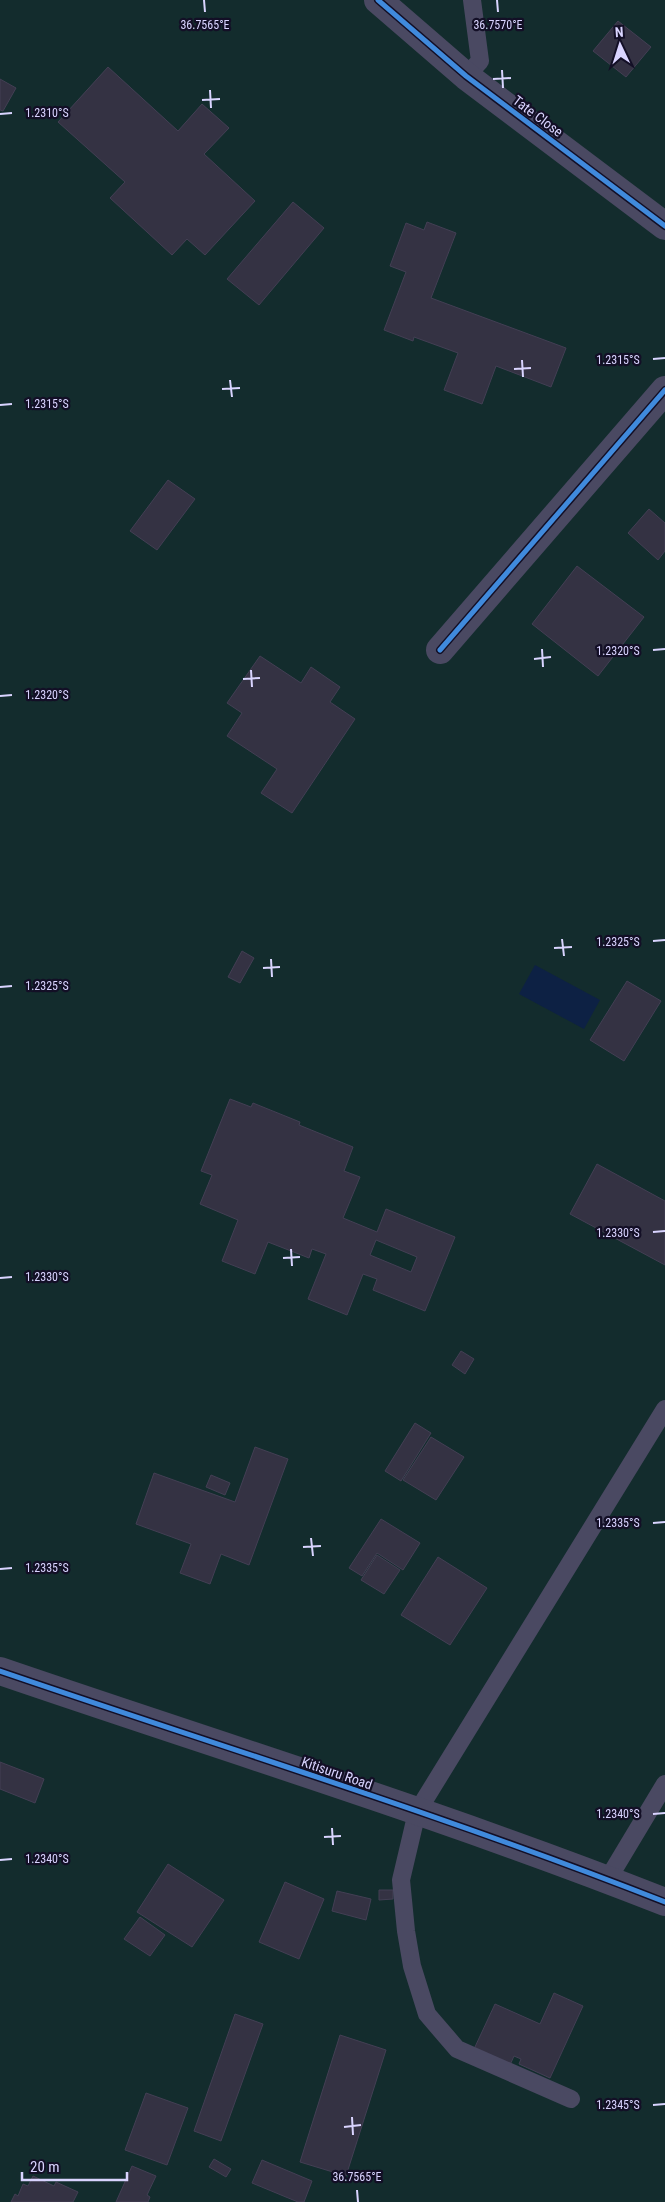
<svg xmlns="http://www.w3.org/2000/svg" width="665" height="2202" font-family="'Roboto Condensed',sans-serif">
<rect width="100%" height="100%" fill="#161421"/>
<rect fill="#132c2d" x="0" y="0" width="665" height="2202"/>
<polygon fill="#0d2144" points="535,965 600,1000 584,1029 519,994"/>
<g fill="#343243" stroke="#433f54" fill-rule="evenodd">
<polygon points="618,21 651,47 626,77 593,51"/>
<polygon points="108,67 178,131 202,104 229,128 204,154 255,201 205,255 187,239 172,255 110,198 125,182 58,122"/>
<polygon points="0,79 16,88 3,111 0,110"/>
<polygon points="293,202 324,228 259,305 227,279"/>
<polygon points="427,222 456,233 431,298 566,348 551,387 496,366 482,404 444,390 458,353 414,337 413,341 384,330 406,272 390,266 406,223 424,230"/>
<polygon points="168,480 195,499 157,550 130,531"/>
<polygon points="649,509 665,523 665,551 658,560 628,533"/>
<polygon points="577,566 644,617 598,676 532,624"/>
<polygon points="260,656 301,683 311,667 340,687 330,702 355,719 292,813 261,793 277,769 227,736 242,713 227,703"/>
<polygon points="242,951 254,958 240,983 228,977"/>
<polygon points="627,981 661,1001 624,1061 590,1040"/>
<path d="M 230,1099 L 251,1107 L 253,1103 L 300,1122 L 299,1125 L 353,1147 L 344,1171 L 360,1177 L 343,1218 L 377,1232 L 386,1209 L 455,1237 L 425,1311 L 373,1290 L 377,1279 L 363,1274 L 347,1315 L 308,1299 L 326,1254 L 312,1249 L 309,1258 L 268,1242 L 255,1274 L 222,1261 L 238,1220 L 200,1204 L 212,1175 L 201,1171 ZM 376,1240 L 417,1257 L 411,1272 L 370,1255 Z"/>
<polygon points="597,1164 665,1201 665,1265 570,1214"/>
<polygon points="461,1351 474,1359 465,1374 452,1365"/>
<polygon points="415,1423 431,1433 401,1481 385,1471"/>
<polygon points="431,1437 464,1457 436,1500 403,1480"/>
<polygon points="255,1447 288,1459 249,1565 221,1554 210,1584 180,1573 191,1544 136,1524 154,1473 235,1502"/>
<polygon points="211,1475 230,1483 225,1495 206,1487"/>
<polygon points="381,1519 420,1543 403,1570 377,1553 362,1576 349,1568"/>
<polygon points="377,1555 400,1570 384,1594 361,1580"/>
<polygon points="438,1557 487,1588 450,1645 401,1615"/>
<polygon points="0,1762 44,1779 35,1803 0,1789"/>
<polygon points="168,1864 224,1900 192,1947 137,1912"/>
<polygon points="285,1882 324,1899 299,1959 259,1942"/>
<polygon points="379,1890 393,1890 393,1899 379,1900"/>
<polygon points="337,1891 371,1899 366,1920 332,1911"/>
<polygon points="140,1917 165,1935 150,1956 124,1939"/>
<polygon points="554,1993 583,2006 550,2078 519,2064 521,2059 514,2056 510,2065 474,2049 495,2004 540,2024"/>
<polygon points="235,2014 263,2024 221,2141 194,2131"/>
<polygon points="340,2035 386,2050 346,2176 300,2162"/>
<polygon points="146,2093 188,2108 167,2165 125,2150"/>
<polygon points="214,2159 231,2169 226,2177 209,2167"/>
<polygon points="262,2160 312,2181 304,2202 298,2202 252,2183"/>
<polygon points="132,2166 156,2176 147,2195 150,2197 148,2202 116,2202"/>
<polygon points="33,2176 54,2186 56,2182 78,2192 73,2202 11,2202 15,2194 18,2196 23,2184 28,2186"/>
</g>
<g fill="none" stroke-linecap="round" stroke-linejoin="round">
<g stroke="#4a4962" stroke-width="18">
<polyline points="466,76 480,61 472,0"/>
<polyline points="608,1879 665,1784"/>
<polyline points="571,2099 457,2049 427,2014 412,1966 406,1931 401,1880 417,1812 665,1409"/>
</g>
<polyline stroke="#4a4962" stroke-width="28" points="440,650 665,390"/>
<g stroke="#4a4962" stroke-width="28">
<polyline points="378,0 466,76 665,226"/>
<path d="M 0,1671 C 222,1747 447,1816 665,1902"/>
</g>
<defs>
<g id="cycleway">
<polyline points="378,0 466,76 665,226"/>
<polyline points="440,650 665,390"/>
<path d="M 0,1671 C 222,1747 447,1816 665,1902"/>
</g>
</defs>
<use href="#cycleway" stroke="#130f26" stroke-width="8"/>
<use href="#cycleway" stroke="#408adc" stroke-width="5"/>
</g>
<path fill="none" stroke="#d9d4ff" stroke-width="2" d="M 204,0 L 205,12M 497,0 L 498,12M 502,70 L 503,88M 493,79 L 511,78M 210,90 L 211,108M 202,100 L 220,99M 0,114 L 12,113M 653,359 L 665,358M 522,360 L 523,377M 514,369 L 531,368M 230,380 L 232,397M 222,389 L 240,388M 0,405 L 12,404M 542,649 L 543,667M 653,650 L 665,649M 534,659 L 551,657M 251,670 L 252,687M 243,679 L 260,678M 0,696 L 12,695M 562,939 L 564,956M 653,941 L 665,940M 554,948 L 572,947M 271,959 L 272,977M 263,968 L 280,967M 0,987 L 12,986M 653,1232 L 665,1231M 291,1249 L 292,1266M 283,1258 L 300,1257M 0,1278 L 12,1277M 653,1523 L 665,1522M 311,1538 L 313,1556M 303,1547 L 321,1546M 0,1569 L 12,1568M 653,1814 L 665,1813M 332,1828 L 333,1845M 324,1837 L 341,1836M 0,1860 L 12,1859M 653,2105 L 665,2104M 352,2117 L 353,2135M 344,2127 L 361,2125M 357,2190 L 358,2202"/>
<g text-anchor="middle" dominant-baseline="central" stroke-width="4.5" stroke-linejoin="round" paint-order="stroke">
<g font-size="14" fill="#d9d4ff" stroke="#130f26">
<text transform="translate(538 116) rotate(37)">Tate Close</text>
<text transform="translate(337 1773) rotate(19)">Kitisuru Road</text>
</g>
</g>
<g font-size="12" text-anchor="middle" fill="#d9d4ff" stroke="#130f26" stroke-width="4.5" stroke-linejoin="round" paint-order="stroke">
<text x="205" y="29">36.7565°E</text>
<text x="498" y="29">36.7570°E</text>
<text x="47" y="117">1.2310°S</text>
<text x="618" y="364">1.2315°S</text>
<text x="47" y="408">1.2315°S</text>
<text x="618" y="655">1.2320°S</text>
<text x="47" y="699">1.2320°S</text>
<text x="618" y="946">1.2325°S</text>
<text x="47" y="990">1.2325°S</text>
<text x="618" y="1237">1.2330°S</text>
<text x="47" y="1281">1.2330°S</text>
<text x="618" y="1527">1.2335°S</text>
<text x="47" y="1572">1.2335°S</text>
<text x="618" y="1818">1.2340°S</text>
<text x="47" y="1863">1.2340°S</text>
<text x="618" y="2109">1.2345°S</text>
<text x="357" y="2181">36.7565°E</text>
</g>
<g transform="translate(620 45) rotate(356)" stroke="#130f26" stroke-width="4" paint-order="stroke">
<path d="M0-4L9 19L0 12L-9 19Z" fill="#d9d4ff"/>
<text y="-8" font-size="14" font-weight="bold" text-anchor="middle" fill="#d9d4ff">N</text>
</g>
<path d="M22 2172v8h105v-8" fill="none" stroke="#d9d4ff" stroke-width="2.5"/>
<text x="30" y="2172" font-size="15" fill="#d9d4ff" stroke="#130f26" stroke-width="4" paint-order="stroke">20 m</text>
</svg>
